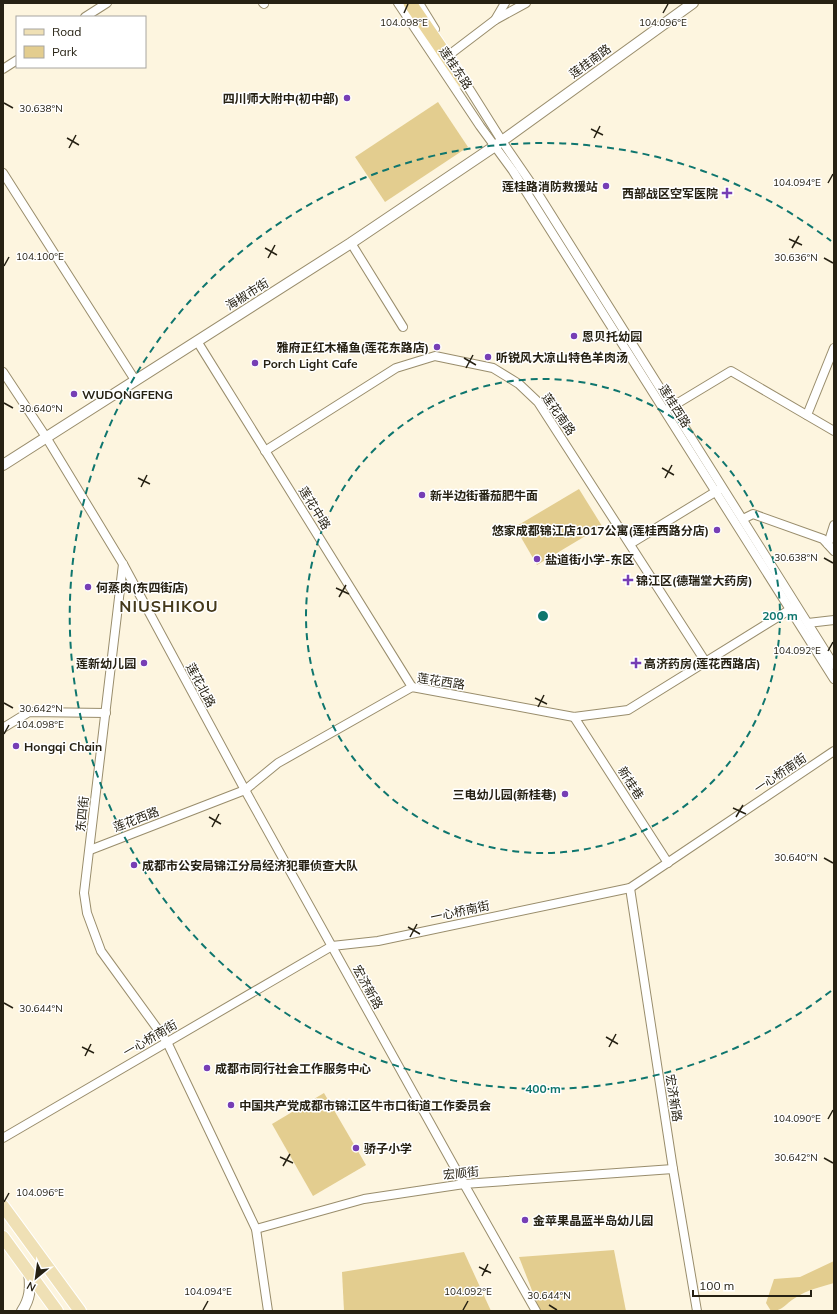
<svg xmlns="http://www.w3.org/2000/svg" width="837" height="1314" font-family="Mulish,'Noto Sans SC',sans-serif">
<rect width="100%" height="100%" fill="#fdf5df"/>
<g fill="#e3cd8f">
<polygon points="438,102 468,147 385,202 355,157"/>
<polygon points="579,489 602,526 537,565 515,527"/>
<polygon points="324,1093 366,1165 313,1196 272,1124"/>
<polygon points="614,1250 626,1311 540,1311 519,1257"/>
<polygon points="464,1252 491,1311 344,1311 342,1272"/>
<path d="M 834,1261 L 834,1283 C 820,1287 807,1290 795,1298 C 785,1304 783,1311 771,1311 L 766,1303 L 774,1279 L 800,1277 Z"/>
</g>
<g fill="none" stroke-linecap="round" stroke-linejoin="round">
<defs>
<g id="minor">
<polyline points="263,3 264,4"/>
<polyline points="398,3 480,126 513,171 834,679"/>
<polyline points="419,3 435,29"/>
<polyline points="85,17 107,3"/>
<polyline points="495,20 505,3"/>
<polyline points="449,55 495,20 526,3"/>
<polyline points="3,69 17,60"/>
<polyline points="463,79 502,141 535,189 834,665"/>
<polyline points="3,173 135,380"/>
<polyline points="351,243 403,327"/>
<polyline points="197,341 412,687"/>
<polyline points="3,372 46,437 123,564 245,790 464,1184 536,1311"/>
<polyline points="668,409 731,371 834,431"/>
<polyline points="807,415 834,348"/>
<polyline points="265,451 396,368 435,356 493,368 519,384 538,402 705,661"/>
<polyline points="743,519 753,514 823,539 834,551"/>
<polyline points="630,544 720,489"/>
<polyline points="828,544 834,525"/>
<polyline points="123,564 84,893 87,913 101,951 167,1042 256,1229 268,1311"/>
<polyline points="808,623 834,620"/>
<polyline points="574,717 668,863"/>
<polyline points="3,728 29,712 106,713"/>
<polyline points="90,850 245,790 278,763 412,687 574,717 628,710 794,607"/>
<polyline points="630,888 673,1169 697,1311"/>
<polyline points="3,1138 332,946 378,941 630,888 834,751"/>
<polyline points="256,1229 364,1199 464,1184 673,1169"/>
</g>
<g id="tertiary">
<polyline points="3,465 351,243 495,146 693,3"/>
<path d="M 22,1311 C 30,1299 31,1288 29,1273"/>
</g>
<g id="primary">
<polyline points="3,1206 80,1311"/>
<polyline points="3,1237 57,1311"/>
</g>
<polyline id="trunk" points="410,3 464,82"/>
</defs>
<use href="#minor" stroke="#998d6c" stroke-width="10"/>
<use href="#tertiary" stroke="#998d6c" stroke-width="12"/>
<use href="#primary" stroke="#fff" stroke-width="14"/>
<use href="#trunk" stroke="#fff" stroke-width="15"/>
<use href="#minor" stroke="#fff" stroke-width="8"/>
<use href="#tertiary" stroke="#fff" stroke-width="10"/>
<use href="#primary" stroke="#efe0b5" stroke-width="12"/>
<use href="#trunk" stroke="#ead69c" stroke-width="13"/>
</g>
<path fill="none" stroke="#262113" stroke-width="1.5" d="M 404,13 L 408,4M 663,13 L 668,4M 4,103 L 13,108M 591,129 L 603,135M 67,138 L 79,145M 594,138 L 600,126M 69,148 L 76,135M 828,183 L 833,174M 789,239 L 802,245M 265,248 L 277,255M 792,248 L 799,236M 268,258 L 275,245M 824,258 L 833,263M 4,266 L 9,257M 464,358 L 476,365M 466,368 L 473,355M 4,403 L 13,408M 662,468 L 674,475M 138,478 L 150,484M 665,478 L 672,465M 141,487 L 147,475M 824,558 L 833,563M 336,588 L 349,594M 339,597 L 346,585M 828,651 L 833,642M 535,698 L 547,704M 4,703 L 13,708M 538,707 L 544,695M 4,734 L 9,725M 733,808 L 746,814M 209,817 L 221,824M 736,817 L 743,805M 212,827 L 219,814M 824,858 L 833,863M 408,927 L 420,934M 410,937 L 417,924M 4,1003 L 13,1008M 606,1037 L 618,1044M 82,1047 L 94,1053M 609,1047 L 616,1034M 85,1056 L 91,1044M 828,1119 L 833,1110M 280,1157 L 293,1163M 824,1158 L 833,1163M 283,1166 L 290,1154M 4,1202 L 9,1193M 479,1267 L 491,1273M 482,1276 L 488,1264M 549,1305 L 557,1310M 203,1310 L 208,1301M 463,1310 L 468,1301"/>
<g fill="none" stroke="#0f766e" stroke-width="2" stroke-dasharray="7 5">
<circle cx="543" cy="616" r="237"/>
<path d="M831 991A473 473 0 1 1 831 241"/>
</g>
<g fill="#763eb5" stroke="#fff" stroke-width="1.5">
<circle cx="347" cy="98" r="4"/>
<circle cx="606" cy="186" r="4"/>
<path d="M725 187h4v4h4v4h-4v4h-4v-4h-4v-4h4z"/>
<circle cx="574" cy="336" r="4"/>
<circle cx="437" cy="347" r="4"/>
<circle cx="488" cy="357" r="4"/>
<circle cx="255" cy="363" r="4"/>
<circle cx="74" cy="394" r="4"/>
<circle cx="422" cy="495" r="4"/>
<circle cx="717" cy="530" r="4"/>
<circle cx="537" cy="559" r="4"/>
<path d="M626 574h4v4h4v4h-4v4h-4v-4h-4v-4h4z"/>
<circle cx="88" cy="587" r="4"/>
<circle cx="144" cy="663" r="4"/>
<path d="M634 657h4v4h4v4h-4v4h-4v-4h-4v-4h4z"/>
<circle cx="16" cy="746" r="4"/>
<circle cx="565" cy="794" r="4"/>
<circle cx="134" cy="865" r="4"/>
<circle cx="207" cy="1068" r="4"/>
<circle cx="231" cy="1105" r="4"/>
<circle cx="356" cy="1148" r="4"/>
<circle cx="525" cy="1220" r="4"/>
</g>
<g text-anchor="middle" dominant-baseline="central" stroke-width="3" stroke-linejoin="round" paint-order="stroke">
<g font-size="12" fill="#262113" stroke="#fff">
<text transform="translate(590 61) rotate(-36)">莲桂南路</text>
<text transform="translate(456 68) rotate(56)">莲桂东路</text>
<text transform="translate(247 294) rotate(-32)">海椒市街</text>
<text transform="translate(675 406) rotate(58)">莲桂西路</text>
<text transform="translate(559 414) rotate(55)">莲花南路</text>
<text transform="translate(315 508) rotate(58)">莲花中路</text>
<text transform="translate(441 681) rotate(9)">莲花西路</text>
<text transform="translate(201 685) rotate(62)">莲花北路</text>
<text transform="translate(780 773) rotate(-34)">一心桥南街</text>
<text transform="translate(631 783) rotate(57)">新桂巷</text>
<text transform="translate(82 814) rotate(-84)">东四街</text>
<text transform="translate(136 819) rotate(-21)">莲花西路</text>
<text transform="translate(460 911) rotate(-12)">一心桥南街</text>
<text transform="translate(368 987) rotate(61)">宏济新路</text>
<text transform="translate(150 1038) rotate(-30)">一心桥南街</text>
<text transform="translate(674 1098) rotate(81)">宏济新路</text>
<text transform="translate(461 1173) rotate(-6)">宏顺街</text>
</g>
<g font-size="12" font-weight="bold" fill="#262113" stroke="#fff" text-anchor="start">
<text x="339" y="98" text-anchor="end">四川师大附中(初中部)</text>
<text x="598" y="186" text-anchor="end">莲桂路消防救援站</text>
<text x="718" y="193" text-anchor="end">西部战区空军医院</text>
<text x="582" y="336">恩贝托幼园</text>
<text x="429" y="347" text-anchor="end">雅府正红木桶鱼(莲花东路店)</text>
<text x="496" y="357">听锐风大凉山特色羊肉汤</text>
<text x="263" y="363">Porch Light Cafe</text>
<text x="82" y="394">WUDONGFENG</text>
<text x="430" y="495">新半边街番茄肥牛面</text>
<text x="709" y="530" text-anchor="end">悠家成都锦江店1017公寓(莲桂西路分店)</text>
<text x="545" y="559">盐道街小学-东区</text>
<text x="636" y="580">锦江区(德瑞堂大药房)</text>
<text x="96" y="587">何蒸肉(东四街店)</text>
<text x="136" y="663" text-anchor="end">莲新幼儿园</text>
<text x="644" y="663">高济药房(莲花西路店)</text>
<text x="24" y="746">Hongqi Chain</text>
<text x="557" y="794" text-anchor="end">三电幼儿园(新桂巷)</text>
<text x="142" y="865">成都市公安局锦江分局经济犯罪侦查大队</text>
<text x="215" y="1068">成都市同行社会工作服务中心</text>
<text x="239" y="1105">中国共产党成都市锦江区牛市口街道工作委员会</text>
<text x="364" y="1148">骄子小学</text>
<text x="533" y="1220">金苹果晶蓝半岛幼儿园</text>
</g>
<g font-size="16" font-weight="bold" letter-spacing="1" fill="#44391a" stroke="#fff">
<text x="169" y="606">NIUSHIKOU</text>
</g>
</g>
<g font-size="10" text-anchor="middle" fill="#262113" stroke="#fff" stroke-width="3" stroke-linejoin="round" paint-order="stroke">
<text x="404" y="26">104.098°E</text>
<text x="663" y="26">104.096°E</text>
<text x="41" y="112">30.638°N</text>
<text x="797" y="186">104.094°E</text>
<text x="40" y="260">104.100°E</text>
<text x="796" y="261">30.636°N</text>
<text x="41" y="412">30.640°N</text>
<text x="796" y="561">30.638°N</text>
<text x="797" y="654">104.092°E</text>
<text x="41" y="712">30.642°N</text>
<text x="40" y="728">104.098°E</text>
<text x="796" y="861">30.640°N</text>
<text x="41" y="1012">30.644°N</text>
<text x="797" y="1122">104.090°E</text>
<text x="796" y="1161">30.642°N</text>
<text x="40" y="1196">104.096°E</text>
<text x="208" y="1295">104.094°E</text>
<text x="468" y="1295">104.092°E</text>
<text x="549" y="1299">30.644°N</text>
</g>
<circle cx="543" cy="616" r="6" fill="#0f766e" stroke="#fff" stroke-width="2"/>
<g font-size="12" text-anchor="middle" font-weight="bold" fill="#0f766e" stroke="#fff" stroke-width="3" stroke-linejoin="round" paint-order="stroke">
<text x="780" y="620">200 m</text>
<text x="543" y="1093">400 m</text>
</g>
<rect width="837" height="1314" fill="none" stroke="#262113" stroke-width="8"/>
<rect x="16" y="16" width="130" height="52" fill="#ffffff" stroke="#a8a6a1"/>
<rect x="24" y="29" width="20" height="6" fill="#efe0b5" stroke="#a8a6a1"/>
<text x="52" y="36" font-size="12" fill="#262113">Road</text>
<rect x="24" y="46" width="20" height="12" fill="#e3cd8f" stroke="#a8a6a1"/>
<text x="52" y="56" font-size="12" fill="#262113">Park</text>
<g transform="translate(36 1278) rotate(209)" stroke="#ffffff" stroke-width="3" paint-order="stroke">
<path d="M0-3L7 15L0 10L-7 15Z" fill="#262113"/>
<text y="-6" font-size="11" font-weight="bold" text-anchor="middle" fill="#262113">N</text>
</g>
<path d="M693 1290v6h118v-6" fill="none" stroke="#262113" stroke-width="2"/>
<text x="699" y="1290" font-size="12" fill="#262113" stroke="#ffffff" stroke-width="3" paint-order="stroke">100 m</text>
</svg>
